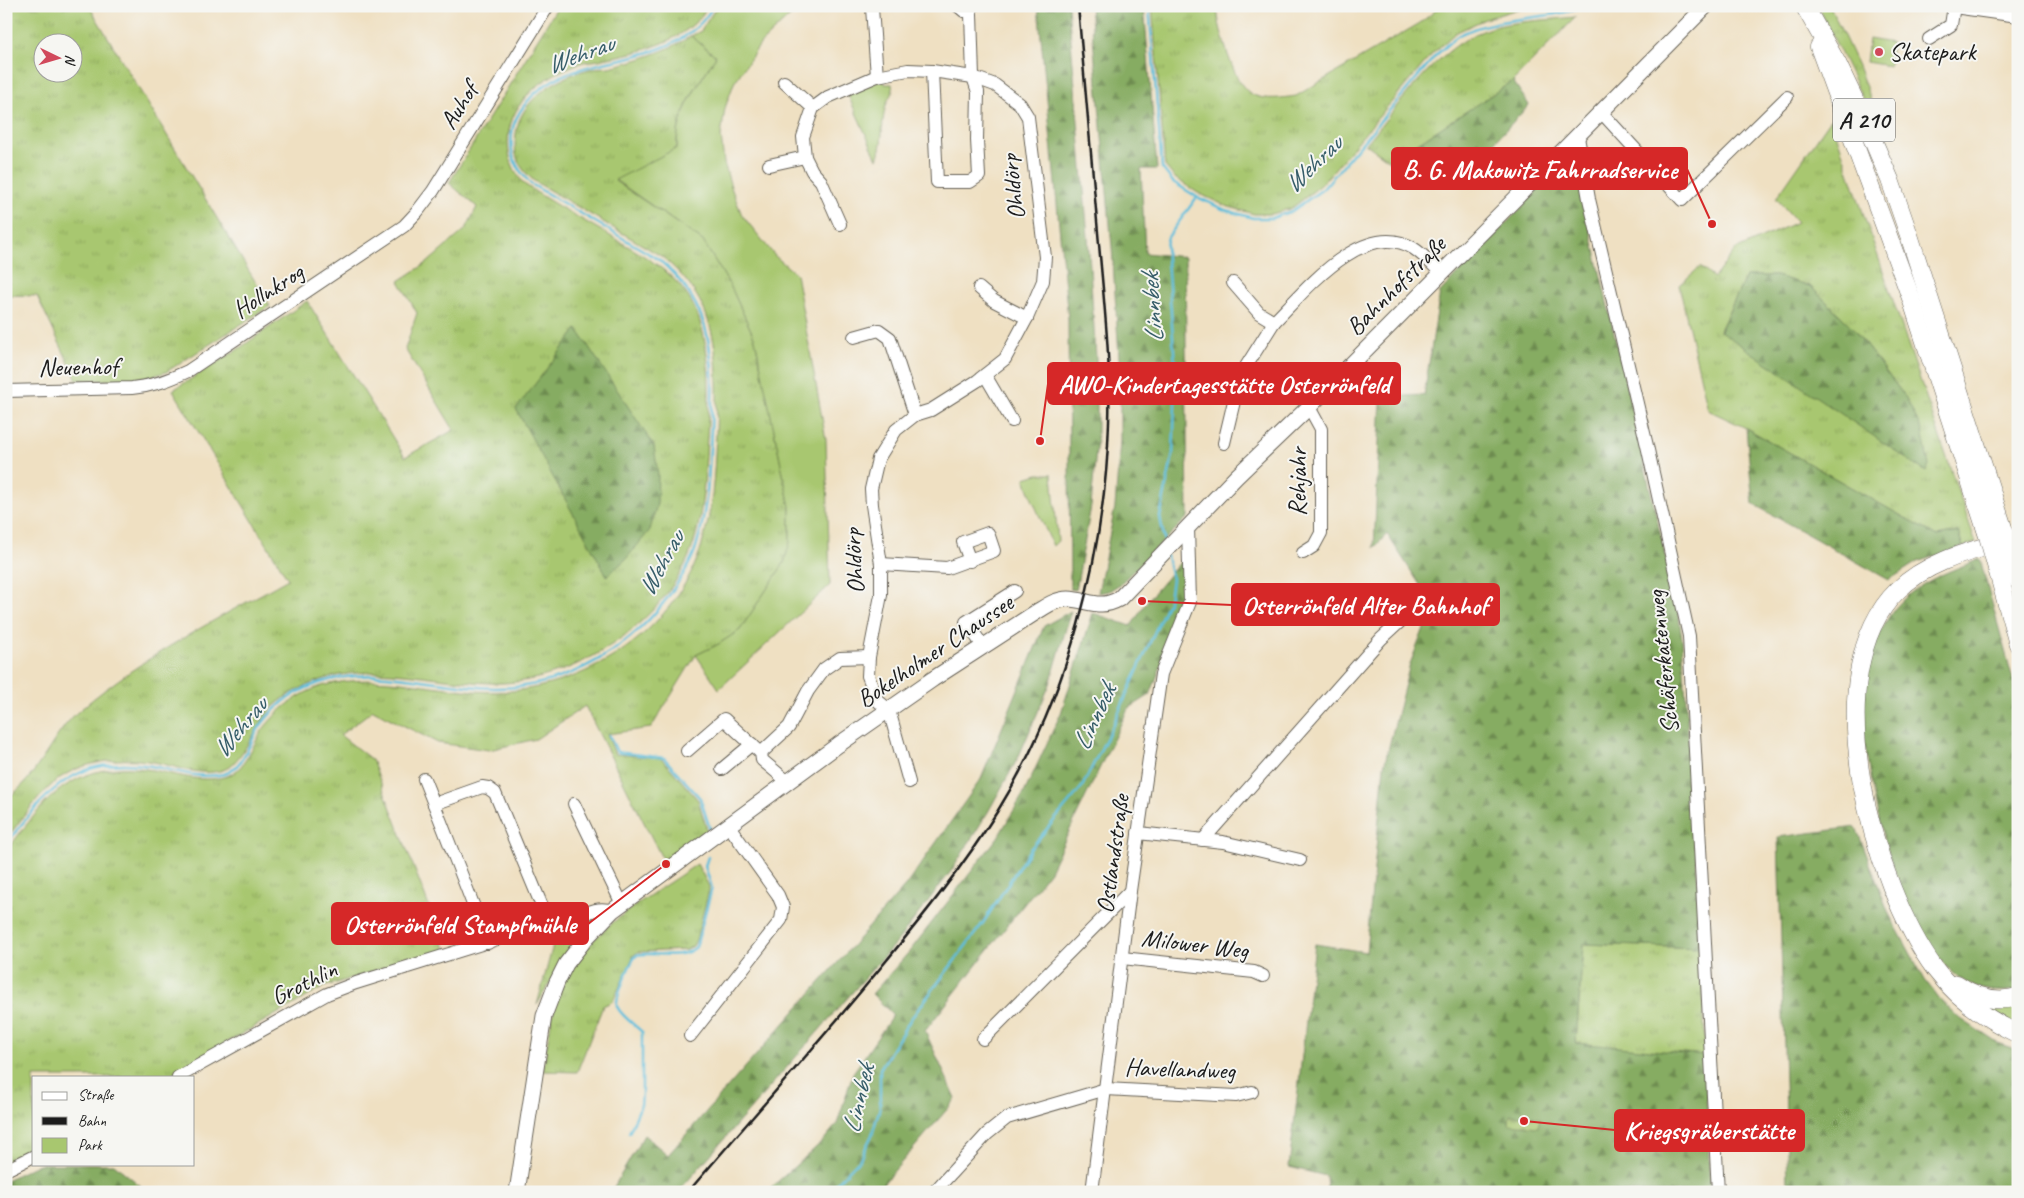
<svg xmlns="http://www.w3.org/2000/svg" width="2024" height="1198" font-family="Caveat,sans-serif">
<defs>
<pattern id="grass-tufts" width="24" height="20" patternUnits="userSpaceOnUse" patternTransform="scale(1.25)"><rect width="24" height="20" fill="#a8c76f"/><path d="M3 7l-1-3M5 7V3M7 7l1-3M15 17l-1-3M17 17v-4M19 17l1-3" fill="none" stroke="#90aa60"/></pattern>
<pattern id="forest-firs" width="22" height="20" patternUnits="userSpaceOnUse" patternTransform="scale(1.25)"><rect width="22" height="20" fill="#86ac62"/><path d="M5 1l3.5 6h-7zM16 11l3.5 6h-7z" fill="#6d8b50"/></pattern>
<pattern id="cemetery-stones" width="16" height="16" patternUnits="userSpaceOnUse" patternTransform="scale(1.25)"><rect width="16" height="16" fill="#a8c76f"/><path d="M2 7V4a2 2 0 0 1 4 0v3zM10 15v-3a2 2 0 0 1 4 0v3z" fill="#90aa60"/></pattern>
</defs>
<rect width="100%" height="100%" fill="#f6f6f2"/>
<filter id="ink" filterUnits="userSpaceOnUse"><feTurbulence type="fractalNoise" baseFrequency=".02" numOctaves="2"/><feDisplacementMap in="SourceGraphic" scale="10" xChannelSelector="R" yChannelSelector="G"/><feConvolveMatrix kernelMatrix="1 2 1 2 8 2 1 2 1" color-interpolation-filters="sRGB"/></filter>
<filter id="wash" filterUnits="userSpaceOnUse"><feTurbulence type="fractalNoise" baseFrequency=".0096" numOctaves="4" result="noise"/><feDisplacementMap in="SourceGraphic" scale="20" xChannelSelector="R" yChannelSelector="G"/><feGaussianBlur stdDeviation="1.12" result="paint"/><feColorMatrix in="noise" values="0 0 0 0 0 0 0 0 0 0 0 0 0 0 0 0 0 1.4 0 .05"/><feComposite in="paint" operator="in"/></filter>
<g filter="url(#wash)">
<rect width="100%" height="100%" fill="#efe0c2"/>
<g fill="url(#grass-tufts)" stroke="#627246" fill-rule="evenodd">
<path d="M 6,6 L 89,6 L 270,306 L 166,372 C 138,382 107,380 77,380 L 37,296 L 6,295 ZM 42,42 L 72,42 L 72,72 L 42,72 Z"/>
<path d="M 558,6 L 708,6 C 688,42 640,52 603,59 C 596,61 590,61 584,62 C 551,72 515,95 509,131 C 506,152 511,168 524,184 C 554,205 586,221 617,240 C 657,263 690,282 702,329 C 713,370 708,415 706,457 C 704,486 702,517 693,545 C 667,623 570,687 489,683 C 433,681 372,661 318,681 C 303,686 286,695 274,706 C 257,722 242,764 223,770 C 201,777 176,766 154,762 C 124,756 80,761 56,781 C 37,797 22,819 6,839 L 6,799 C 39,778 51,734 81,709 C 143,656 218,619 288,579 L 173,390 L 234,352 L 307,301 L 405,457 L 454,430 L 405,349 L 417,313 L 399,281 L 427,263 L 466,229 L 477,207 L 449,183 Z"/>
<path d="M 1152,6 L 1217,6 C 1218,24 1223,38 1228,55 C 1243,96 1251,103 1296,96 L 1420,23 L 1441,6 L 1567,6 L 1521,8 L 1485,19 L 1455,33 L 1433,53 L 1321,185 L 1292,208 L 1272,214 L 1254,214 L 1226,206 L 1198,193 L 1175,178 L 1165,166 Z"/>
<polygon points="1818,6 1830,6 1858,66 1896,167"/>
<path d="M 1576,17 L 1513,81 L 1390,161 L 1366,144 C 1399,105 1437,48 1485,30 C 1507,21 1551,20 1576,17 Z"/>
<path d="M 691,36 L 716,56 C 699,84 675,113 677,148 L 615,181 L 703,241 L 731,287 L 755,339 L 790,507 L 790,542 L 784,563 L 740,630 L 717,645 L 696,655 L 651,728 L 607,734 L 615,754 L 660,758 L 663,760 L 698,800 L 708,833 L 665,864 L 585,706 L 536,739 L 489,750 L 438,743 L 373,710 L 340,735 L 372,760 L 446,950 L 326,986 L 166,1077 L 34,1077 L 34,1148 L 6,1162 C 6,1092 6,1021 6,950 C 6,928 6,906 6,885 C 6,875 5,865 6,855 C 8,846 37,812 45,803 C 74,773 111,763 152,770 C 176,774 199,783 224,777 C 246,772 252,744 264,728 C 279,709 299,693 322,686 C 380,670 438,692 496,692 C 584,690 671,634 700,551 C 713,513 714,475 716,436 C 718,362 724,307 661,256 L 534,181 C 518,166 513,156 516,134 C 520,100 556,78 586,70 C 593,67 601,68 609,67 C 634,62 670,50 691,36 Z"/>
<path d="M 1831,119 L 1976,543 L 1963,547 L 1958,532 L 1937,536 L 1746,428 L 1708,410 L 1679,285 L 1700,267 L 1714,278 L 1735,250 L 1797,222 L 1776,198 ZM 1746,276 L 1776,276 L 1810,286 L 1851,326 L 1906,398 L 1720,330 Z"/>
<path d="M 697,864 L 709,886 L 709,891 L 696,940 L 693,946 L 686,950 L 638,952 L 634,955 L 613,1001 L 603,1006 L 577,1072 L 543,1071 C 548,1041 551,1009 564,982 C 590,927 650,897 697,864 Z"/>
<polygon points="594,919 596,921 560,965 537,1005 556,934"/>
<polygon points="1583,944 1702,948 1705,1055 1576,1044"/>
<polygon points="1980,1003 2018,1003 2018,1031"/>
</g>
<g fill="url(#forest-firs)" stroke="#51643f">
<polygon points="1038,6 1068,6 1088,237 1097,373 1097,439 1091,506 1076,590 1070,589 1068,319"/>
<polygon points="1090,6 1144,6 1157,169 1141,169 1145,253 1185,257 1188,517 1120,584 1109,591 1098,593 1115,507 1120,441 1120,373 1112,247"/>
<polygon points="1513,81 1529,105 1483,154 1405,172 1390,161"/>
<polygon points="1565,162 1578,177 1678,610 1682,639 1702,948 1583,944 1576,1043 1705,1055 1710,1192 1327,1192 1326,1176 1289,1167 1315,944 1366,952 1384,766 1410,664 1433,605 1387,534 1374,548 1381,397 1424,395 1440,292"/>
<polygon points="1746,276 1776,276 1810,286 1851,326 1906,398 1922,430 1929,466 1926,472 1720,331"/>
<polygon points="577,329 654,446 658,475 657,504 650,530 626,559 607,576 516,409"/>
<polygon points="1746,428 1937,536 1958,532 1963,547 1917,562 1889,580 1753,504"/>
<polygon points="1183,559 1186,600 1150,695 1128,709 1050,871 925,1031 956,1099 876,1192 766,1192 822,1142 837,1124 853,1073 893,1015 872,994 909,952 998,837 1024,793 1061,713 1093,613 1131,626 1148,600"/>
<path d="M 1980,559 L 2018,698 L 2018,990 C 2005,992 1986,992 1973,986 C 1904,955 1864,784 1863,714 C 1863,684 1870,650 1885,623 C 1908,584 1941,575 1980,559 Z"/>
<polygon points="1071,611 1050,684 1018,758 988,812 952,870 899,939 678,1192 611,1192 644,1135 668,1155 906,885 981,779 1044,626"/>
<polygon points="1856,827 1889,914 1925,980 1940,1000 1958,1017 1997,1043 2018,1050 2018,1192 1724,1192 1723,1189 1788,1188 1778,837"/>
<polygon points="39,1164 114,1164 148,1192 6,1192 6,1180"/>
</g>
<polygon fill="url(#cemetery-stones)" stroke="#627246" points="1510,1115 1540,1118 1538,1127 1509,1124"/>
<g fill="#a8c76f" stroke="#627246">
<path d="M 717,6 L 801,6 L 761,43 L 734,83 L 725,108 L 721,136 L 724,163 L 732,190 L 742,215 L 775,256 L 796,274 L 826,440 L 830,585 L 719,689 L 696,655 L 717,645 L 740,630 L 784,563 L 790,542 L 790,507 L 755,339 L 731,287 L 703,241 L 615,180 L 677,148 C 676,112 699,85 716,56 L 691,36 L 701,31 Z"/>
<polygon points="1869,39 1892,43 1889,66 1866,62"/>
<path d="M 883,79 L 885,84 L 892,84 L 893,92 C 878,111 886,137 877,159 L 847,93 Z"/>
<polygon points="1038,474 1052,474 1058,541 1053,546 1032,499 1025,478"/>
</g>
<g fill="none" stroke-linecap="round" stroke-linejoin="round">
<g stroke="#5ebedc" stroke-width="2.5">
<path d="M 1149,6 L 1162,168 L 1173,182 L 1197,197 L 1225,210 L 1253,218 L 1272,218 L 1292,211 L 1323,189 L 1436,55 C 1443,49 1451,40 1459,35 C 1500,15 1545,21 1586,6"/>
<polyline points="1165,543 1160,517 1173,454 1176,378 1166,246 1168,237 1197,197"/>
<polyline points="609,735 617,752 664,758 700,798 710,829"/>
<path d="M 6,844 C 49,790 74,755 151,766 C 175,770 199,780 224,774 C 241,770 249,745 257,731 C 262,723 269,715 275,709 C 287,697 304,688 319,683 C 375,664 437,687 494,688 C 567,689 635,647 675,587 C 683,575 692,561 696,547 C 708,509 709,469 711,429 C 714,360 716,307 658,259 L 531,184 C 516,168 509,156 512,133 C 513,122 519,112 526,103 C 559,61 616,66 661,48 C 684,39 701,28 713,6"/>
<path d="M 629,1133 L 641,1105 L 642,1094 L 642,1032 C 635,1025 620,1015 617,1006 C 615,998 631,960 637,955 C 655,951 681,961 696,947 L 712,888 L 705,866 L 708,857"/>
<polyline points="828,1192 860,1159 872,1135 880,1107 880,1069 910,1020 983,923 1031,848 1082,787 1113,725 1169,600 1172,579 1167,556"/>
</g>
</g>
</g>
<g filter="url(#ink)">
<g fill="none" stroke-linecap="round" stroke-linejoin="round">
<defs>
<g id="minor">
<polyline points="958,6 964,11 973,6"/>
<polyline points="1954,7 2018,16"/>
<polyline points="872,8 877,76"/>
<polyline points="1929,39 1951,25 1954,6"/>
<polyline points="932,71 937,182 970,182 979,176 977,140 978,92 973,77 971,14 969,10"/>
<polyline points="784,82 813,108"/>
<polyline points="1602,113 1682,200 1787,97"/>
<polyline points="1578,137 1589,199 1648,450 1689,636 1718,1192"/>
<polyline points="769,165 805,157"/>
<polyline points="840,224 821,181 812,171 805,157 803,137 813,108 828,97 877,76 908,70 932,71 973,77 995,85 1020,104 1028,117 1045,257 1043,281 1027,318 1005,359 977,381 931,410 915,415 896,430 878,459 871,489 872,505 881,564 881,595 869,657 868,676 878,701 889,710 909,782"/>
<path d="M 1233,283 L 1259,313 L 1274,322 C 1305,291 1363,218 1413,248 C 1424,255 1433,265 1442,274"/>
<polyline points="979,288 994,301 1027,318"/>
<polyline points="854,337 879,330 890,338 915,415"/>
<polyline points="985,375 1012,421"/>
<path d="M 6,391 L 132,388 C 153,386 169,380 188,371 L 404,226 L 417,212 L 433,191 L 548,6"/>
<polyline points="1224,443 1240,376 1274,322"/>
<polyline points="1303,553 1314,546 1321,533 1321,429 1309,407"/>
<polyline points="881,564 947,568 994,551 988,533 963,542 970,561"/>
<polyline points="983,646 966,622 1015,591"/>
<polyline points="687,751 724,719 761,753 762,760 788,782"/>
<polyline points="761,753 789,727 808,691 824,669 840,658 869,657"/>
<polyline points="722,769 752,744"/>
<polyline points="424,779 434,804"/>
<polyline points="574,804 622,904"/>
<polyline points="1138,833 1223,842 1300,860"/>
<polyline points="1203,840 1381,639 1404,618 1412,617"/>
<polyline points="488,943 434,804 482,787 488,788 495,793 549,923"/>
<polyline points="1122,958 1254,972 1263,976"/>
<polyline points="690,1036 781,920 783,907 778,895 729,826"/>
<polyline points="983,1039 1130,891"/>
<path d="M 178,1077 L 327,994 L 356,983 L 549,923 C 574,926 589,903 612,911"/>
<polyline points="6,1170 34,1156"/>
<polyline points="934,1192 987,1134 1007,1118 1106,1089 1236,1096 1252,1092"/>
<polyline points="1092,1192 1130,891 1161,674 1190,602 1188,527"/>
</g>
<path id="major" d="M 517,1192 L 544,1016 L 557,982 L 566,964 L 587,937 L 612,911 L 838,745 L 933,679 L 1038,611 C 1048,605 1057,599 1068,599 C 1089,600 1099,610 1119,599 L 1236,477 L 1309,407 L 1706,6"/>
<g id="highway">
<polyline points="1805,7 1838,65 1866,124 1890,180 1910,238 2004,531"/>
<polyline points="1819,47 1911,298 1988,536"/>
<path d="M 2018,537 C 1976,550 1930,559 1898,590 C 1812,673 1874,886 1935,969 C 1957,998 1986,1019 2018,1034"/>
<polyline points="2009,549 2018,580"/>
<polyline points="1993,554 2018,644"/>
<path d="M 1957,984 C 1975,997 1996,1003 2018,997"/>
</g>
</defs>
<use href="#minor" stroke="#666156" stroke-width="14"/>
<use href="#major" stroke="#666156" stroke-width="17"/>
<use href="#highway" stroke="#666156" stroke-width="19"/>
<use href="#minor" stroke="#fff" stroke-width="12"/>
<use href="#major" stroke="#fff" stroke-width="15"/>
<use href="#highway" stroke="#fff" stroke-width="18"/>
<path stroke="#1c1c1c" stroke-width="2.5" d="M 688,1192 C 753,1116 819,1043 882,966 C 923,916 963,867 997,812 C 1068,697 1105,556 1109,422 C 1111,362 1104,303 1099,244 C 1092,164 1085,85 1078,6"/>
<defs>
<g id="highway-bridge">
<polyline points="2004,531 2009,549"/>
<polyline points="1988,536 1993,554"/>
</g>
</defs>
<use href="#highway-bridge" stroke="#666156" stroke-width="19" stroke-linecap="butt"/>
<use href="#highway-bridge" stroke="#fff" stroke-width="18"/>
</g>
</g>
<circle fill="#d1495b" stroke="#f6f6f2" stroke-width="2" cx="1879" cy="52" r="5"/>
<g text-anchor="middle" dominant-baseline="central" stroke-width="4" stroke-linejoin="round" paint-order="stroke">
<rect fill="#f6f6f2" stroke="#5d5d5c" stroke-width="1" x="1833" y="98.5" width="62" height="43" rx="4"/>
<g font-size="24" font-weight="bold" fill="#1c1c1c">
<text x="1864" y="120">A 210</text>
</g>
<g font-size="25" fill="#1c1c1c" stroke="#f6f6f2" text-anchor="start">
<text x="1889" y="52">Skatepark</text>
</g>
<g font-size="25" fill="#1c1c1c" stroke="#f6f6f2">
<text transform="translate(459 106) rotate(-58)">Auhof</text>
<text transform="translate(1013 187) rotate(-97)">Ohldörp</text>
<text transform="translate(1396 286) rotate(-45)">Bahnhofstraße</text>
<text transform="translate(268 291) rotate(-33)">Hollnkrog</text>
<text transform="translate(78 367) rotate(-1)">Neuenhof</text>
<text transform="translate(1298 482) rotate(-90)">Rehjahr</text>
<text transform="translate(854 561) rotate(-94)">Ohldörp</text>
<text transform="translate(935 651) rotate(-34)">Bokelholmer Chaussee</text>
<text transform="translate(1663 662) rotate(-96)">Schäferkatenweg</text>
<text transform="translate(1113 854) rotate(-82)">Ostlandstraße</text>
<text transform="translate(1195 944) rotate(7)">Milower Weg</text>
<text transform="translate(304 983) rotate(-26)">Grothlin</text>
<text transform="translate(1180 1069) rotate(2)">Havellandweg</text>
</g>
<g font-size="26" font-style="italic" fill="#365d69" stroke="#f6f6f2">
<text transform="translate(580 54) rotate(-20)">Wehrau</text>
<text transform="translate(1313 164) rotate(-44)">Wehrau</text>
<text transform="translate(1152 308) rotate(-94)">Linnbek</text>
<text transform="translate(661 563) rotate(-61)">Wehrau</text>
<text transform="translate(1094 717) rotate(-65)">Linnbek</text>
<text transform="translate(240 727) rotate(-50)">Wehrau</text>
<text transform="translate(858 1099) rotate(-77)">Linnbek</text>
</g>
</g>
<path fill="none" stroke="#d62828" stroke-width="2" d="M1712 224L1687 169M1040 441L1048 384M1142 601L1232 605M666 864L588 924M1524 1121L1615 1130"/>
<g fill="#d62828" stroke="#f6f6f2" stroke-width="2">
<circle cx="1712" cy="224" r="5"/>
<circle cx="1040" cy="441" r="5"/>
<circle cx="1142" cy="601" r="5"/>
<circle cx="666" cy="864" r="5"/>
<circle cx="1524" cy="1121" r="5"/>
</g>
<g fill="#d62828" stroke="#d62828" stroke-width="2">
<rect x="1392" y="148" width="295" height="41" rx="5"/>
<rect x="1048" y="363" width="352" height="41" rx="5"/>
<rect x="1232" y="584" width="267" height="41" rx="5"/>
<rect x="332" y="903" width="256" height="41" rx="5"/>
<rect x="1615" y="1110" width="189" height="41" rx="5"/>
</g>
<g font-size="26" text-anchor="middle" font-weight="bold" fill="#fff">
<text x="1540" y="178">B. G. Makowitz Fahrradservice</text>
<text x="1224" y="393">AWO-Kindertagesstätte Osterrönfeld</text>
<text x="1365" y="614">Osterrönfeld Alter Bahnhof</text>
<text x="460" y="933">Osterrönfeld Stampfmühle</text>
<text x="1709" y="1139">Kriegsgräberstätte</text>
</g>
<rect width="2024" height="1198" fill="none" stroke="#f6f6f2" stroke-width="25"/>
<rect x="32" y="1076" width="162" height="90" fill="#f6f6f2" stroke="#9f9f9c"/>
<rect x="42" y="1092" width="25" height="8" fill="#ffffff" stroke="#9f9f9c"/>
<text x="78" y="1100" font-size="15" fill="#1c1c1c">Straße</text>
<rect x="42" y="1117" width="25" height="8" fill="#1c1c1c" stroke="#9f9f9c"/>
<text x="78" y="1126" font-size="15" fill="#1c1c1c">Bahn</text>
<rect x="42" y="1138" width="25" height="15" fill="#a8c76f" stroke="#9f9f9c"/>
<text x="78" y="1150" font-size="15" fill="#1c1c1c">Park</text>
<g transform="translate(58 58) rotate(95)"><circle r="24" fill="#f6f6f2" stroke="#9f9f9c"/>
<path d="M0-4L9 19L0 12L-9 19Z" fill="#d1495b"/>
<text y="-8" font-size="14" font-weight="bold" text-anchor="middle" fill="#1c1c1c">N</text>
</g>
</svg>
